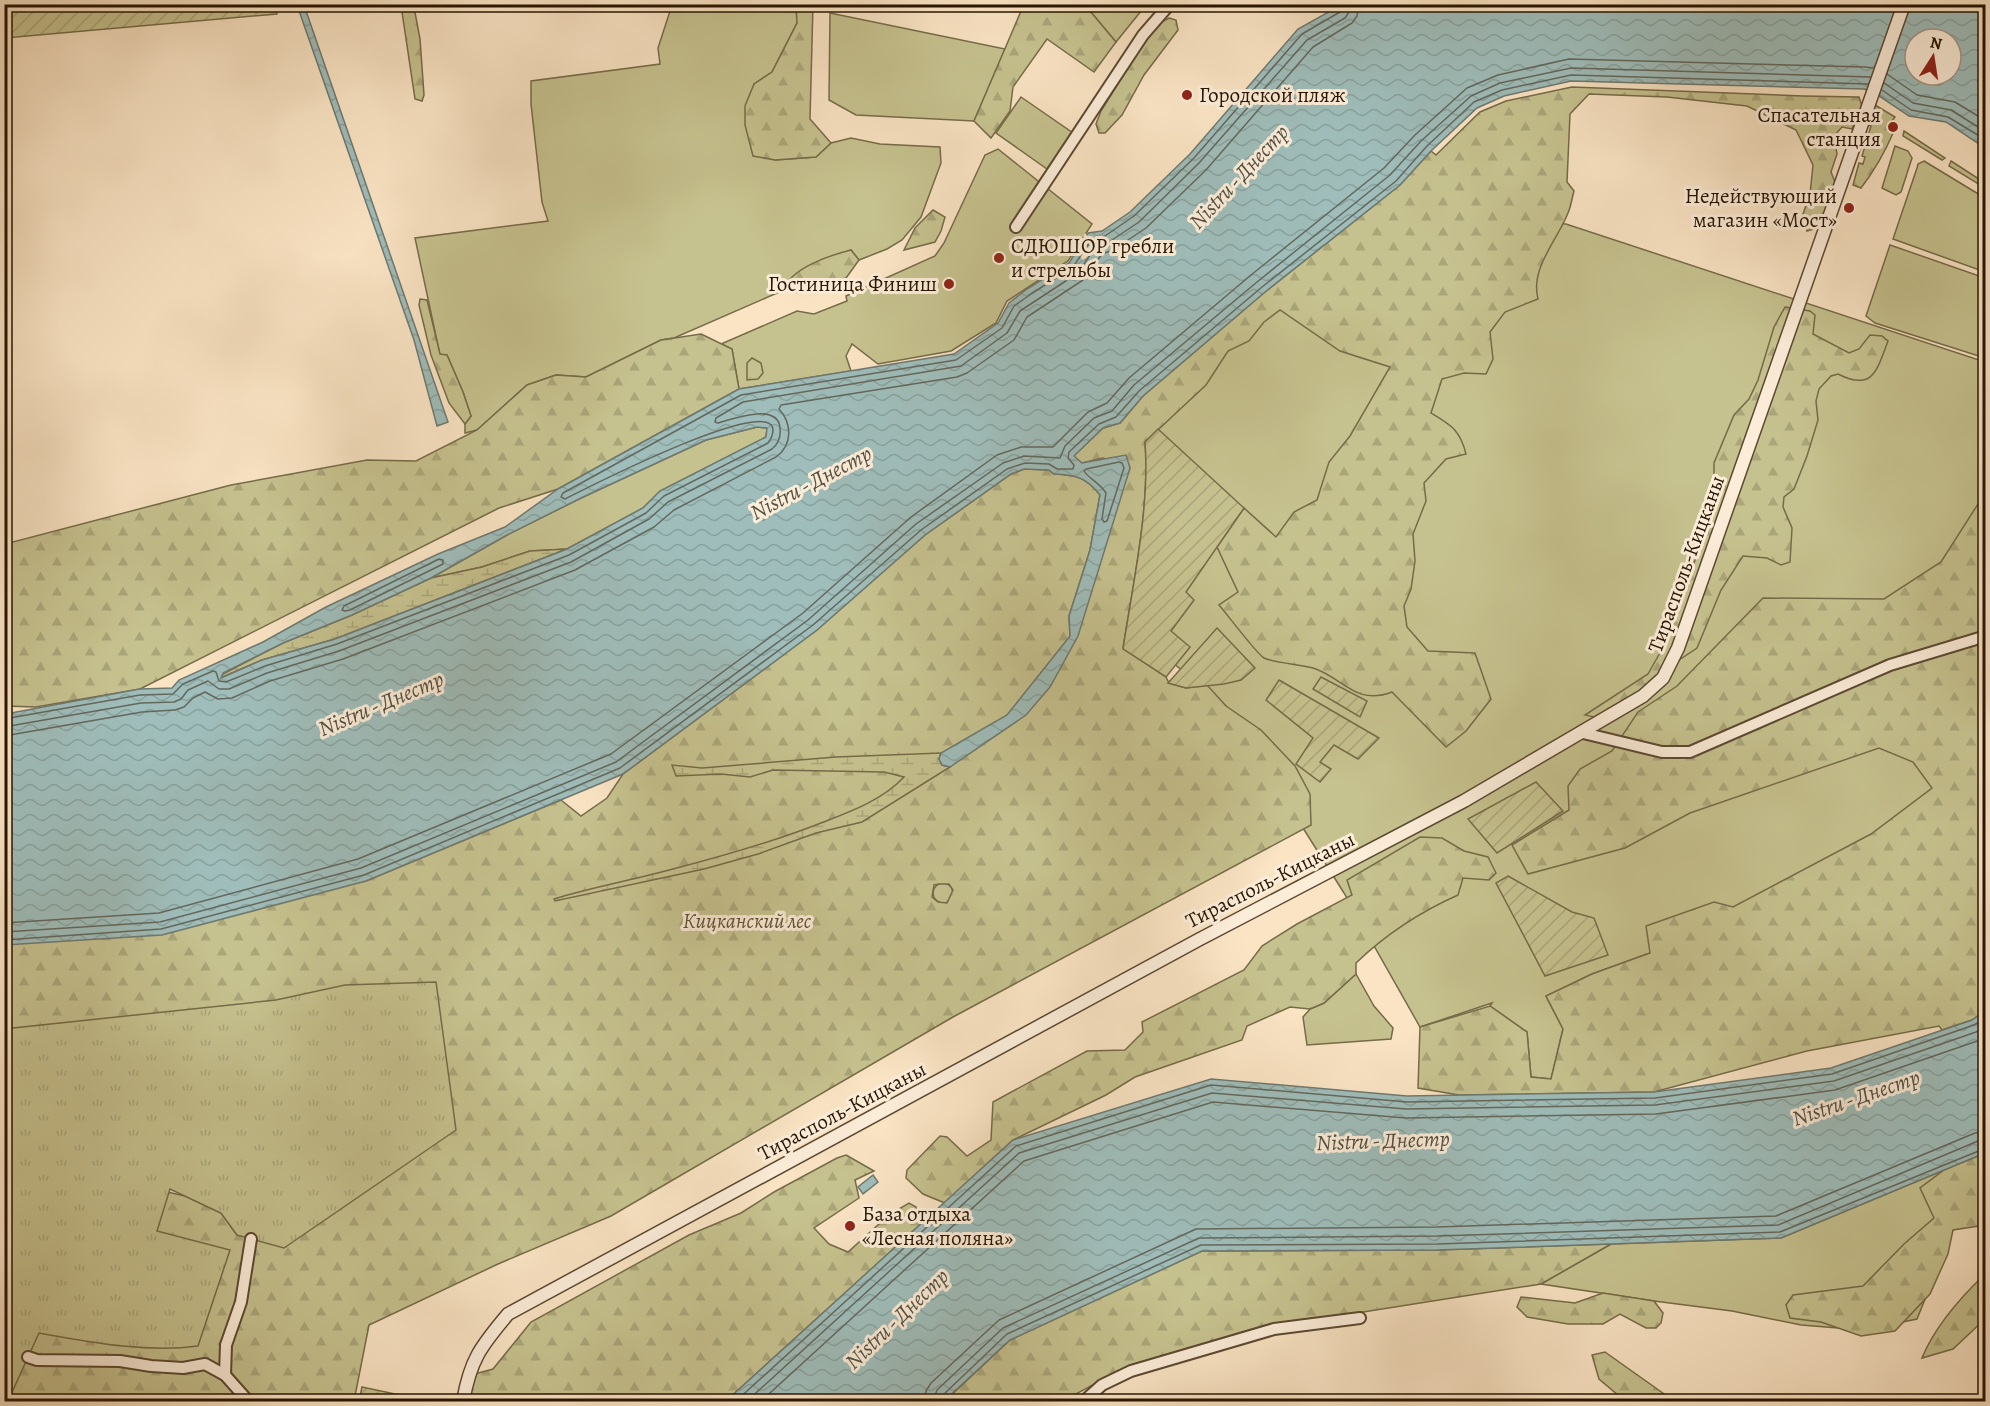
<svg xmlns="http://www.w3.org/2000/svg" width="1990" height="1406" font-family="Alegreya,serif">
<defs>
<pattern id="forest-firs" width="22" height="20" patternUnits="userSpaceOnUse" patternTransform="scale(1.5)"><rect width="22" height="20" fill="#c6c28f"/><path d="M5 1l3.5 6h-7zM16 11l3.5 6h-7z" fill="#aaa67a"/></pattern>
<pattern id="wetland-marsh" width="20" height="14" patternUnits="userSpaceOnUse" patternTransform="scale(1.5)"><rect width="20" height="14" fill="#c6c28f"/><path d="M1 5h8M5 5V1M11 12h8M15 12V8" fill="none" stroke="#aaa67a"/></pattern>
<pattern id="park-tufts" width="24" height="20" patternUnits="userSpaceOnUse" patternTransform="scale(1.5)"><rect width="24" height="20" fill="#c6c28f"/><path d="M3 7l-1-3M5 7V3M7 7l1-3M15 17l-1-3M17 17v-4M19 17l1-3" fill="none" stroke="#aaa67a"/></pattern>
<pattern id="garden-furrows" width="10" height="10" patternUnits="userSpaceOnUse" patternTransform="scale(1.5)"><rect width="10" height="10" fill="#c6c28f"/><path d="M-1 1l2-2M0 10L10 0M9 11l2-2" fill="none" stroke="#aaa67a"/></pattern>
<pattern id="water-waves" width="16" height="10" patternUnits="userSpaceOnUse" patternTransform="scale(1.5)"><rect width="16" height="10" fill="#9fbdba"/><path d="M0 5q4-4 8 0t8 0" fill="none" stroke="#89a29e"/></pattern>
</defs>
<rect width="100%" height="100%" fill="#fae4c4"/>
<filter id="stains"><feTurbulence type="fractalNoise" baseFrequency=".00333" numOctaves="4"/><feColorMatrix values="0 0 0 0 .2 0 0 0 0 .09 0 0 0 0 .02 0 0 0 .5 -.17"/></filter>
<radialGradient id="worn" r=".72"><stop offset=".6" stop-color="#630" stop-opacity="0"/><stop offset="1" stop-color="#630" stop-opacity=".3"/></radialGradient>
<g fill="#c6c28f" stroke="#766b48" stroke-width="1.5">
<path d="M 670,5 L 796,5 L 797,23 L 772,72 L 754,84 L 775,160 L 816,157 L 831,143 L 851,138 L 880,144 L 940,147 L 941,163 L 921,217 L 902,240 L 887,249 L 859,260 L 851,250 C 831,258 790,268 784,290 L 674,338 L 661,340 L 586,377 L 556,375 L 527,385 L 477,430 L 465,433 L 465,424 L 471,416 L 463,392 L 447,355 L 440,355 L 415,238 L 548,221 L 542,202 L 531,104 L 531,81 L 660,64 L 658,48 L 671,8 Z"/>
<polygon points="1085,5 1146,5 1116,42"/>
<polygon points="830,13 1005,49 974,121 856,115 829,100"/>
<polygon points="1021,97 1073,133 1047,169 996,133"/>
<polygon points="1904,131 1945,158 1942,160 1903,136"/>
<polygon points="1895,146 1908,151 1912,158 1901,192 1896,195 1882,188"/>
<polygon points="998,149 1092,224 1068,261 1007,301 996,323 951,351 878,364 852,344 846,356 851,371 739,389 732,349 721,344 797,311 814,314 847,301 846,296 935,256 944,243 985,155"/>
<polygon points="1924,161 1985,198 1985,272 1893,239 1917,168 1918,164"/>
<polygon points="1951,161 1985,183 1985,188 1949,166"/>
<polygon points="1533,222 1566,224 1985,362 1985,799 1650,953 1592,974 1546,996 1563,1029 1551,1079 1531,1077 1527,1032 1490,1006 1492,1003 1420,1027 1344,893 1226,706 1126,625 1078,636 1130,468 1103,428 1265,292"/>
<polygon points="1890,245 1985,278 1985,358 1875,323 1866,316"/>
<polygon points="757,427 767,428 766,437 660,491 643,508 567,549 530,551 482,567 431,578 507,535 581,498 706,440"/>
<circle cx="943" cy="893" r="10"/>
<polygon points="1356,974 1374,1006 1393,1028 1391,1039 1307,1045 1303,1017 1310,1009 1324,1003"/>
<polygon points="1944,1170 1958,1224 1953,1230 1917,1319 1863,1330 1801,1325 1732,1311 1654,1301 1541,1284 1611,1244 1781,1238"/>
</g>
<g fill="url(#forest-firs)" stroke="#766b48" stroke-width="1.5" fill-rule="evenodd">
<polygon points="1024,4 1085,5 1116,42 1094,72 1047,39 1013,87 1010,111 991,138 974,121"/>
<polygon points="407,5 414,7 420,39 424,95 422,101 415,99 402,12"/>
<polygon points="796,5 813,5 810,119 831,143 816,157 775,160 753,156 745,125 745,106 754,84 772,72 797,23"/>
<polygon points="1169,18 1176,20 1178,30 1144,75 1122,115 1105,133 1099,133 1096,124 1101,111 1154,26"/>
<path d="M 1572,87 L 1803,96 L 1859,97 L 1862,106 L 1852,129 L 1842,127 L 1834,136 L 1837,154 L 1831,172 L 1835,182 L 1821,227 L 1807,231 L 1802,217 L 1810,194 L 1813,165 L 1796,130 L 1747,106 L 1667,97 L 1589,94 L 1570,114 L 1567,182 L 1574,191 C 1572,198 1571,206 1568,213 C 1557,241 1530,268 1538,299 L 1505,312 L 1490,332 L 1493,359 L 1486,374 L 1464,373 L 1442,379 L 1431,413 C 1451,425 1460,430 1466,454 L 1446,459 L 1424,483 L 1426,501 L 1413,534 L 1415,561 L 1411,589 L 1404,606 L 1407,627 L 1428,651 L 1475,653 L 1491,699 L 1466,731 L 1446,747 L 1392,692 C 1355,706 1344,678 1313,668 C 1300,664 1274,663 1264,658 C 1256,653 1227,614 1219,605 L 1238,592 L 1217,547 L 1244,508 L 1276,537 L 1294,512 L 1317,500 L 1329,462 L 1350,436 L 1390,367 L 1340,351 L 1280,310 L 1264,322 L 1249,341 L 1228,351 L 1206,385 L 1145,442 C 1150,508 1133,583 1123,648 L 1166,677 L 1169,683 L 1186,688 L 1207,685 L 1226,706 L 1261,730 L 1295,766 L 1310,794 L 1311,825 L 953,1017 L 611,1216 L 498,1264 L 369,1325 L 354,1401 L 5,1401 L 4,1124 L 136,1185 L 185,1196 L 221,1213 L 237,1235 L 287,1003 L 5,1036 L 5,945 L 366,881 L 561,800 L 581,816 L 607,798 L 623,774 L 817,630 L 925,535 L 1011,474 L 1024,469 L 1049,470 L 1054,474 C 1076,475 1086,477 1100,495 L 1090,550 L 1069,616 L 1070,636 L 1130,468 L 1103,458 L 1082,463 L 1073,456 L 1103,428 L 1120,423 L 1143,396 L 1265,292 L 1400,185 L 1431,151 L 1436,155 L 1480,112 L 1506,101 ZM 939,884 L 949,884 L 953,890 L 947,903 L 938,902 L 932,897 L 934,885 Z"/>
<path d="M 1875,105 L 1895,117 L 1890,124 L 1890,129 L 1894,131 C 1885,152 1875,170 1861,188 L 1853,185 L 1859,163 L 1863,164 L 1865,157 L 1862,156 L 1871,126 L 1868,125 Z"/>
<polygon points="933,210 945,217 941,231 935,242 904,250 915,228"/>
<path d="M 851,250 L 859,260 L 846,278 L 799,293 L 784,290 C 790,268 831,255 851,250 Z"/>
<polygon points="420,299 427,300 440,354 447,355 463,392 471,416 465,424 449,403 431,355 419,305"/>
<path d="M 1785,307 L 1810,311 L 1815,315 L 1813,334 L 1849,353 L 1859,349 L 1870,335 L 1882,336 L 1888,341 C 1877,370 1873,392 1838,374 L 1831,376 L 1819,389 L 1816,401 L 1818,420 L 1807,456 L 1794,489 L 1784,497 L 1783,507 L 1792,528 L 1790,562 L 1781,565 L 1767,558 L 1743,556 L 1721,590 L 1697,648 L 1655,676 L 1629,700 L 1598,718 L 1585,715 L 1648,674 L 1661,651 L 1707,528 L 1714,491 L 1714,463 L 1734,415 L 1749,399 L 1758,380 L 1774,327 Z"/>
<polygon points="701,334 732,349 739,389 558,489 499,508 140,689 36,707 5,706 5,544 231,485 367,460 416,461 477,430 527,385 556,375 586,377 661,340"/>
<polygon points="752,358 761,363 763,373 758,379 747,380 747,363"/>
<polygon points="1985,493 1985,1011 1972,1020 1942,1030 1939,1026 1807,1051 1654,1092 1459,1095 1418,1088 1420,1027 1490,1006 1527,1032 1531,1077 1551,1079 1563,1029 1546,996 1592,974 1650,953 1646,926 1714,902 1733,907 1871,834 1932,788 1913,762 1879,748 1690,813 1625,848 1528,874 1512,845 1569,810 1568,786 1580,769 1612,751 1638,712 1677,686 1763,598 1884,599 1941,562"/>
<path d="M 1420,837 L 1442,838 L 1464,851 L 1488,857 L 1496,873 L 1489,880 L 1463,878 L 1458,895 C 1420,912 1386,934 1356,963 L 1356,974 L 1324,1003 L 1310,1009 L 1290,1007 L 1247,1026 L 1242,1040 L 1135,1077 L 1106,1095 L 1013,1140 L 945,1203 L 923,1194 L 906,1178 L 907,1170 L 940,1136 L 947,1137 L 967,1156 L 991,1140 L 993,1102 L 1087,1051 L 1125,1050 L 1143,1032 L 1142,1022 L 1244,970 L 1262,946 L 1297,924 L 1352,895 L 1347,880 Z"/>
<polygon points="1985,1153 1985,1225 1953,1230 1948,1254 1930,1294 1895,1331 1861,1336 1821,1322 1790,1318 1786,1305 1793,1295 1863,1286 1904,1244 1934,1218 1920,1188 1944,1170"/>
<polygon points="846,1155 874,1171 855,1180 859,1198 814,1228 829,1244 848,1252 890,1214 909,1203 916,1207 920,1225 726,1401 463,1402 467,1376 493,1369 531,1322 689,1235 741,1213 774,1192 837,1158"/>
<polygon points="1611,1244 1541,1284 1281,1325 1115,1373 1072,1396 1067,1401 944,1402 1010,1340 1202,1251 1437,1250"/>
<path d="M 1985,1274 L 1985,1319 L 1953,1349 L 1922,1358 C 1935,1326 1961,1297 1985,1274 Z"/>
<polygon points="1603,1293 1654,1301 1663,1313 1661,1323 1656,1328 1646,1328 1620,1314 1603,1324 1568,1324 1527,1317 1517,1307 1521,1297 1575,1303"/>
<polygon points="1605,1352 1674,1401 1625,1401 1599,1379 1592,1355"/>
</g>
<g fill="url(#wetland-marsh)" stroke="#766b48" stroke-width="1.5">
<polygon points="567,549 335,639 262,660 220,678 223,674 283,643 352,615 431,578 482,567 530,551"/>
<path d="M 941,753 L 939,759 L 942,765 L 950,767 L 862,822 L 816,833 L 758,854 L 704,869 L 555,901 L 554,899 C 593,887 633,880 673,869 C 723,856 773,842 821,823 C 849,812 883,800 904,777 L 884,772 L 773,770 L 750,777 L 721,774 L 676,776 L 672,765 L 702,768 L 836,757 Z"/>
</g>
<path fill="url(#park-tufts)" stroke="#766b48" stroke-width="1.5" d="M 436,982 L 456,1130 L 284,1248 L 237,1235 L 221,1213 L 170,1189 L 157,1231 L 230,1250 L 198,1346 C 146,1353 90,1342 39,1333 L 8,1401 L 5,1401 L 4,1029 L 276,1000 L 345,985 Z"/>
<g fill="url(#garden-furrows)" stroke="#766b48" stroke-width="1.5">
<polygon points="275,4 277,14 5,38 5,5"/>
<path d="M 1158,429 L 1244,508 L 1186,592 L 1194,600 L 1171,631 L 1190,647 L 1166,677 L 1123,649 C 1133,583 1150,508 1145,442 Z"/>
<polygon points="1217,628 1255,668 1241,680 1224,684 1186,688 1168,683"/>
<polygon points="1321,677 1367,701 1360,717 1313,689"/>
<polygon points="1279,680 1379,738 1358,759 1334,745 1320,762 1331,769 1320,782 1296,764 1313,738 1266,700"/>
<polygon points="1536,782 1563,811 1497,853 1468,819"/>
<polygon points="1508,876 1572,912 1594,918 1608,955 1545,976 1496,883"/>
<polygon points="362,1387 419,1399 419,1401 359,1401"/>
</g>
<g fill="url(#water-waves)" stroke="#6f7970" stroke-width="1.5" fill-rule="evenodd">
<polygon points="297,5 304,5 448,422 437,426 414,340"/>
<path d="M 1341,5 L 1985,5 L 1985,148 L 1946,122 L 1909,116 L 1873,92 L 1864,89 L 1571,81 L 1504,96 L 1477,108 L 1431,151 L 1400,185 L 1265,292 L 1143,396 L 1120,423 L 1103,428 L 1074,456 L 1082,463 L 1126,455 L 1130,468 L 1078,636 L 1050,687 L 1026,715 L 950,767 L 942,765 L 939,759 L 941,753 L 1007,715 L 1070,636 L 1069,616 L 1090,550 L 1100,495 C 1086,477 1076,475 1054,474 L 1049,470 L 1024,469 L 1011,474 L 925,535 L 817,630 L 623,774 L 366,881 L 162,935 L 5,945 L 5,714 L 140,689 L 172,688 L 179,680 L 263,642 L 326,607 L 438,554 L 505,527 L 558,489 L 739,389 L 954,354 L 998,323 L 1009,303 L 1027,289 L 1069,263 L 1088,233 L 1102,231 L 1130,212 L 1190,154 L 1298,29 ZM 1915,39 L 1951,39 L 1951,75 L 1915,75 ZM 757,427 L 767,428 L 766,437 L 660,491 L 643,508 L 567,549 L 335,639 L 262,660 L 221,678 L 223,673 L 283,643 L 352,615 L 431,578 L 507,535 L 581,498 L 706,440 Z"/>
<polygon points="1985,1011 1985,1153 1781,1238 1437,1250 1202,1251 1010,1340 944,1401 726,1401 1013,1140 1211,1079 1407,1096 1654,1092 1831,1068 1972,1020"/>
<polygon points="873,1175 878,1182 863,1194 858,1187"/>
</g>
<polygon fill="#fae4c4" points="1085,233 1097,249 1083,260 1079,255 1091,245 1083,236"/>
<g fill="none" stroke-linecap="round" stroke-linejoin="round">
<g stroke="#63685e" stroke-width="1.5">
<polyline points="1887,74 1917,95 1955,102 1986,121"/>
<polyline points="1884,83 1913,103 1951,110 1986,132"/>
<polyline points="1882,90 1911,110 1948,117 1986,140"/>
<path d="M 1119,462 L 1122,463 L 1124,468 L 1107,521 L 1104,522 L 1102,519 L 1106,493 C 1100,483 1088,478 1084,471 L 1086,469 Z"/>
<polygon points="439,559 443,560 443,564 350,610 345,611 342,610 344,606"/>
<path d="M 4,719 L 140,695 L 173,694 L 183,684 L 213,671 L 216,672 L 219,681 L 226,682 L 265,666 L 337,644 L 569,555 L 646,513 L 664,496 L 768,443 C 771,439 773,436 773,430 C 772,393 585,489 565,499 L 561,497 L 563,493 L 741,395 L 956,360 L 1002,328 L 1014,306 L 1031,294 L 1073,267 L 1092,239 L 1105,236 L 1134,216 L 1194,158 L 1302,34 L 1340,12 L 1343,4"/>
<path d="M 4,727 L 141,703 L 174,702 L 181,699 L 188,690 L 208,681 L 219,689 L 229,689 L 267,673 L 339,651 L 571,562 L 649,519 L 668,502 L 772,449 C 778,444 781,437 780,428 C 778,402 732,419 718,423 L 715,422 L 716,418 L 743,402 L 961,366 L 1007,333 L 1020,311 L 1078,273 L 1096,246 L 1109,242 L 1139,222 L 1199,163 L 1307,40 L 1345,18 L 1349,12 L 1350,4"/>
<path d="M 4,736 L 142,712 L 175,710 L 184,707 L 193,698 L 205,692 L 218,699 L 232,698 L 270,681 L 343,659 L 575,570 L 654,527 L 674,510 L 776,457 C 793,445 792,423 779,409 L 781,405 L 957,377 L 967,373 L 1014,340 L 1027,317 L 1083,280 L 1102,254 L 1113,250 L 1146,228 L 1206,170 L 1313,47 L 1352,23 L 1357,16 L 1359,4"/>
<polyline points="4,923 159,913 358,859 611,754 803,613 911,517 997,455 1021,447 1053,447 1088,412 1107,403 1129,378 1251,275 1384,168 1415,135 1467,88 1498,75 1569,59 1865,67 1873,68"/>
<polyline points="4,932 160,922 361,868 616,762 808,620 916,524 1003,463 1024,456 1060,458 1065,446 1094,418 1112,411 1134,385 1257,282 1390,175 1421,141 1471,96 1500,83 1571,68 1870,77"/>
<polyline points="4,940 161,929 364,875 620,768 813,625 921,530 1007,469 1025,463 1049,464 1057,469 1073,469 1074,465 1068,458 1069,452 1099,424 1116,417 1139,391 1262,287 1396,181 1427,146 1474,102 1502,90 1571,75 1868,84"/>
<polyline points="735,1402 1016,1146 1211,1085 1407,1102 1655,1098 1832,1074 1974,1025 1986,1018"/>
<polyline points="746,1402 1019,1153 1212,1093 1406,1109 1655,1105 1834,1081 1976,1032 1986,1027"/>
<polyline points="760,1402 1024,1161 1213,1102 1406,1118 1656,1114 1835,1090 1986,1038"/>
<polyline points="924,1402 926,1391 931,1383 999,1320 1196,1229 1437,1227 1776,1216 1975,1133 1986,1131"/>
<polyline points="933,1402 937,1390 1003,1328 1199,1238 1437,1236 1778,1225 1978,1141 1986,1140"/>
<polyline points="941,1402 943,1395 1007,1334 1201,1245 1437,1244 1780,1232 1986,1148"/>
</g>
<defs>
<g id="minor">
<polyline points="1016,227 1143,35 1170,4"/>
<polyline points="1583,733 1662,752 1690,752 1890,665 1986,636"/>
<polyline points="28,1357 37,1360 120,1361 151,1366 183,1368 205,1364 225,1375 249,1402"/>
<polyline points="225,1375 226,1345 241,1302 251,1239"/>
<polyline points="1083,1402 1102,1385 1131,1371 1274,1329 1360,1318"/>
</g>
<path id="tertiary" d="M 463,1402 C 470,1360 481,1346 508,1314 L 1200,939 L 1464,801 L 1643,696 L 1663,678 L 1678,648 L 1904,4"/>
</defs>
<use href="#minor" stroke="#5c4832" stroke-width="14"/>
<use href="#tertiary" stroke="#5c4832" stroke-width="15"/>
<use href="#minor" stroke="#fcedd9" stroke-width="10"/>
<use href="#tertiary" stroke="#fcedd9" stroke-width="12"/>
</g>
<g fill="#8f2418" stroke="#fcedd9" stroke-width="2">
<circle cx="1187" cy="95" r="6"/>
<circle cx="1893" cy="127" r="6"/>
<circle cx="1849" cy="208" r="6"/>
<circle cx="999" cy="258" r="6"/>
<circle cx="949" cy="284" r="6"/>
<circle cx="850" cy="1226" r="6"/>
</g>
<g text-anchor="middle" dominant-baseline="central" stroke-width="6" stroke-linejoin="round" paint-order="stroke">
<g font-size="21" fill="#271401" stroke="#fcedd9" text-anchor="start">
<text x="1199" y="95">Городской пляж</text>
<text x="1881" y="115" text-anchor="end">Спасательная<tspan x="1881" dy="24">станция</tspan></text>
<text x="1837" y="196" text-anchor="end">Недействующий<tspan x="1837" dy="24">магазин «Мост»</tspan></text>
<text x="1011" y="246">СДЮШОР гребли<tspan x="1011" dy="24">и стрельбы</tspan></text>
<text x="937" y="284" text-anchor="end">Гостиница Финиш</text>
<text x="862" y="1214">База отдыха<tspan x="862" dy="24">«Лесная поляна»</tspan></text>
</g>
<g font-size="21" fill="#271401" stroke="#fcedd9">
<text transform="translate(1686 564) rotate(-70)">Тирасполь-Кицканы</text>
<text transform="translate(1270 880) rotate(-27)">Тирасполь-Кицканы</text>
<text transform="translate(842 1111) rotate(-28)">Тирасполь-Кицканы</text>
</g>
<g font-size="21" font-style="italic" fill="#5f5133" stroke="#fcedd9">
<text x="747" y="921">Кицканский лес</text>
</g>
<g font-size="22" font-style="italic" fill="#514f42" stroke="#fcedd9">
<text transform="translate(1239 177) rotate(-47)">Nistru - Днестр</text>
<text transform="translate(811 483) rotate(-28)">Nistru - Днестр</text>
<text transform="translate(381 704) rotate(-23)">Nistru - Днестр</text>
<text transform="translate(1856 1098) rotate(-19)">Nistru - Днестр</text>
<text transform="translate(1383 1141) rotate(-2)">Nistru - Днестр</text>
<text transform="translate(897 1319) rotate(-44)">Nistru - Днестр</text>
</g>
</g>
<rect width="1990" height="1406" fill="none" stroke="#fae4c4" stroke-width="24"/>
<rect x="6" y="6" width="1978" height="1394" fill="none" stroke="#271401" stroke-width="3"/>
<rect x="12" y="12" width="1966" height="1382" fill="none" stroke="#271401" stroke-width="1.5"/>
<g transform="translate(1933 57) rotate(12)"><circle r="28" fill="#fcedd9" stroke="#a79683" stroke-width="1.5"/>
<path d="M0-4.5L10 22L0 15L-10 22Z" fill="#8f2418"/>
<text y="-9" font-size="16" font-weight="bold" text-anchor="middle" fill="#271401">N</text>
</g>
<rect width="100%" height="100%" filter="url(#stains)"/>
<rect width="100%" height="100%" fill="url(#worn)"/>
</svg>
